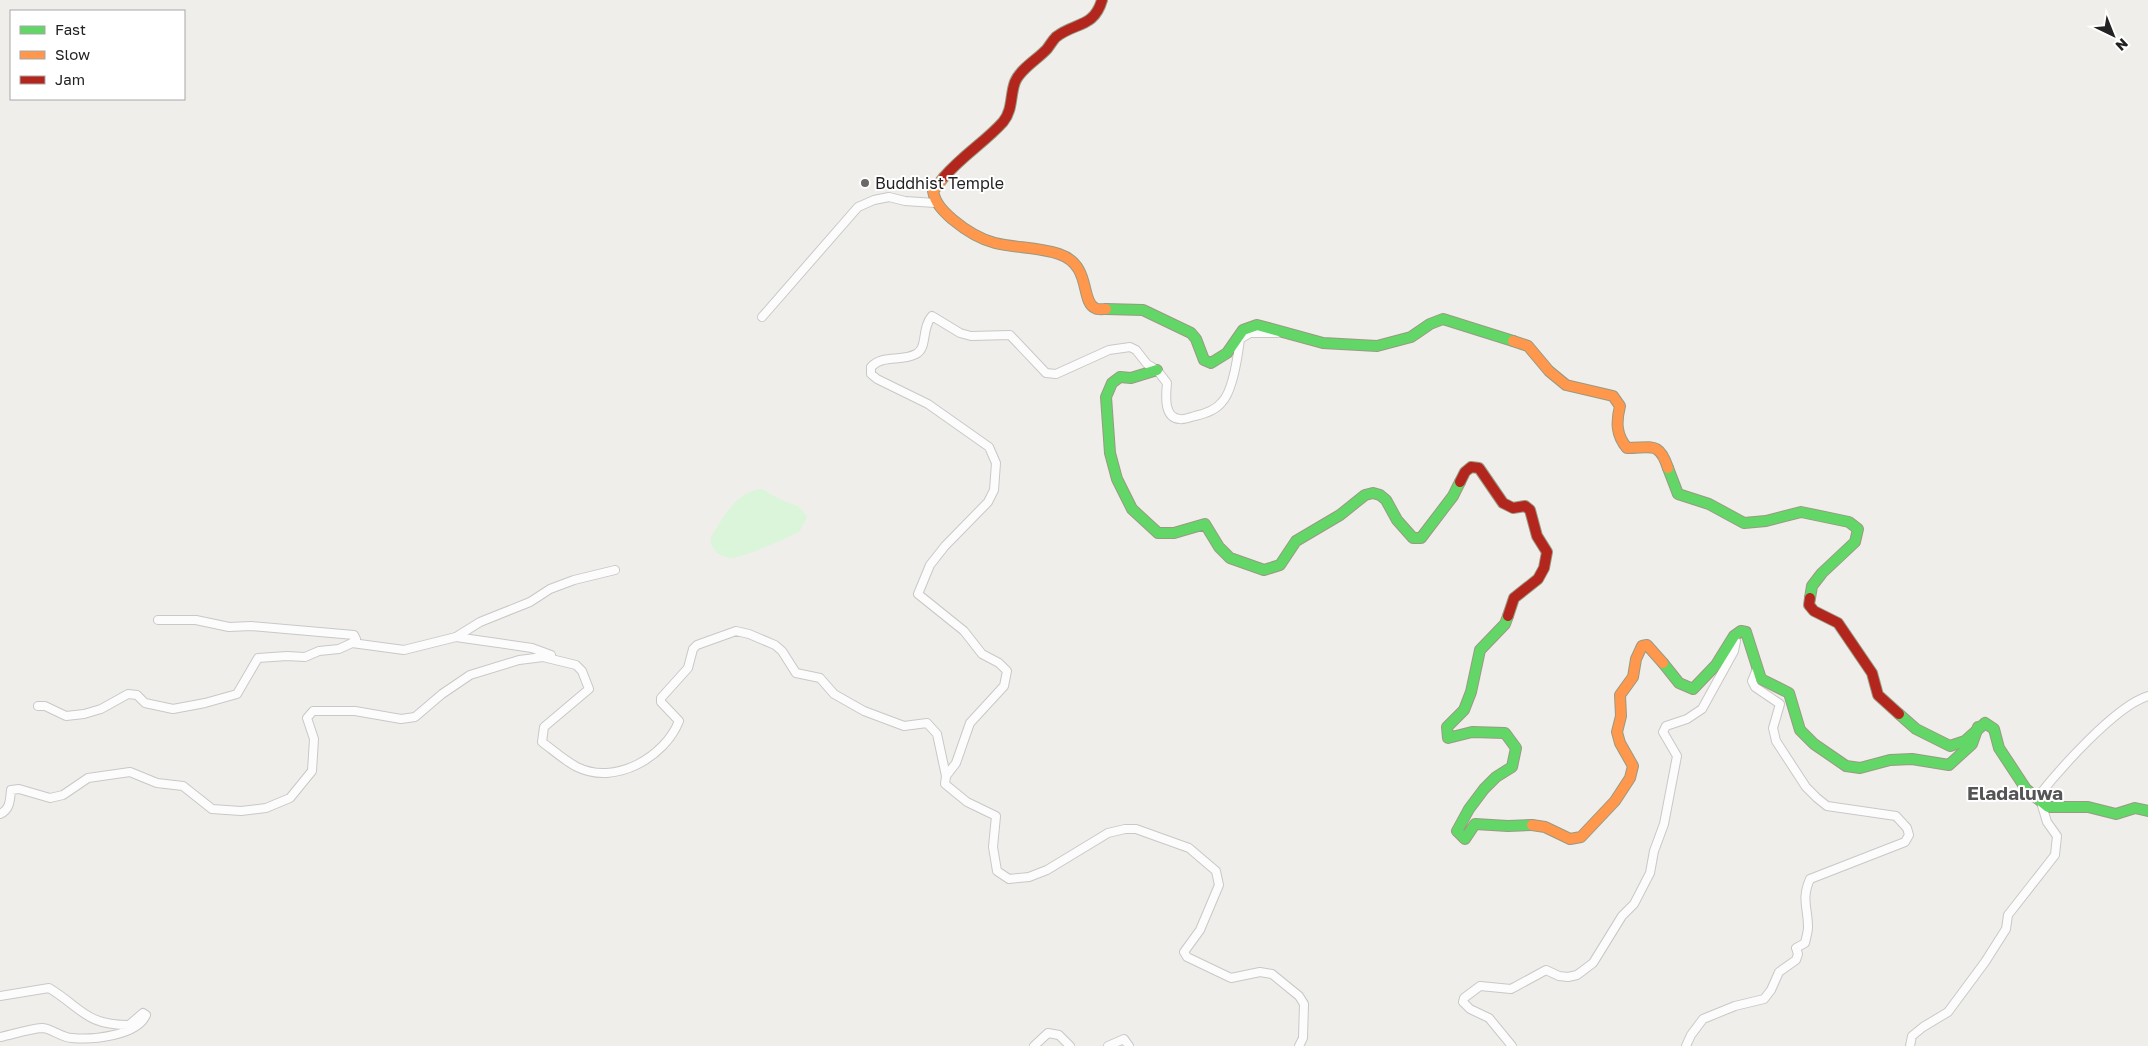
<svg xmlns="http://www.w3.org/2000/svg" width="2148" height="1046" font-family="'Golos Text',sans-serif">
<rect width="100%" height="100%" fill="#f0eeeb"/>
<path fill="#daf5da" d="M 762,489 C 769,493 777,498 784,501 C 798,507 797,502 807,517 L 800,531 C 790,537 741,559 730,558 C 719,557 709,548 711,537 C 723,518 736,491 762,489 Z"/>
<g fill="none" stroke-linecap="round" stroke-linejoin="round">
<defs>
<g id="street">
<polyline points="762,317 858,207 874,200 889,197 905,201 935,203"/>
<path d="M 1277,333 L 1250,333 L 1240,339 C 1238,355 1233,391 1222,402 C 1216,410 1204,414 1195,416 C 1191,417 1184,420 1180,419 C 1163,418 1166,394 1167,383 L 1157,370 L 1147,364 L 1136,350 L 1130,347 L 1109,350 L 1056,374 L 1046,373 L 1010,335 L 971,336 L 960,333 L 932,316 C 921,328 928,348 916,354 C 901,362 883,354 871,367 L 871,374 L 877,379 L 928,404 L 989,447 L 996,463 L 994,490 L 988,502 L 945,546 L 930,565 L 918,594 L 964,631 L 982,654 L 999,663 L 1007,671 L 1004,686 L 970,723 L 956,763 L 946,776 L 945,784 L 967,802 L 996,816 L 993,847 L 997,871 L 1009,879 L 1029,877 L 1047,870 L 1108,833 L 1125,829 L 1136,829 L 1189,848 L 1216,871 L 1219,885 L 1200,930 L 1184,952 L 1187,957 L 1231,978 L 1260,972 L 1272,974 L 1299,996 L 1304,1004 L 1303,1038 L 1299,1046"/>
<polyline points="158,620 196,620 229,627 251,626 354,635 356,639 352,643"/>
<polyline points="456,637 532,648 551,655"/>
<polyline points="38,706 45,706 66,716 84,714 101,709 128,694 137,695 145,703 173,709 205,703 237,694 258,658 287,656 305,657 319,651 339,649 352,643 404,650 456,637 480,622 530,602 550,589 574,580 615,570"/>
<path d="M 2036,799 C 2058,771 2115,706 2148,696"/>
<path d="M 0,814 C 10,810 10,800 11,790 L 19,789 L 50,798 L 63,795 L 88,778 L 130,772 L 157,783 L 183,786 L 212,809 L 241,811 L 266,808 L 290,798 L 312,771 L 314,739 L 307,718 L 313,711 L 355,711 L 401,719 L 415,717 L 442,694 L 470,675 L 519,660 L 543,657 L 576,665 L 582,671 L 589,689 L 544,727 L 542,742 C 553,750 565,761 577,767 C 615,786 665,757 679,721 L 661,702 L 661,698 L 688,668 L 693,649 L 697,645 L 736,631 L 749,634 L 775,645 L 782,651 L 796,673 L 820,678 L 834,694 L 864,711 L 904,726 L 927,723 L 937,734 L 946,776"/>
<path d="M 0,996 L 49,988 C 82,1008 85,1025 129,1025 L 143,1013 L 146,1015 C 137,1036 92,1040 72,1038 C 62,1038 51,1028 42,1028 C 29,1029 14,1034 0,1037"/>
<polyline points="1034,1046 1048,1033 1059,1035 1070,1046"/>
<polyline points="1108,1046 1124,1039 1129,1046"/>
<polyline points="1512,1046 1489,1018 1470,1009 1463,1002 1464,998 1480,986 1511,989 1546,970 1559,976 1568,977 1577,975 1593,963 1622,916 1634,904 1650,873 1654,851 1664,824 1677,756 1663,732 1666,726 1687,719 1702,709 1734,651 1736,641 1734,636"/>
<path d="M 1686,1046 L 1691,1035 L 1703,1019 L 1735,1006 L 1764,999 L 1771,990 L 1779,972 L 1796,960 L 1798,954 L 1796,948 L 1805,943 C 1806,938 1808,932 1808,927 C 1808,908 1801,899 1810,879 L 1905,842 L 1909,835 L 1907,828 L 1896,816 L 1827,806 L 1817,798 L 1806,787 L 1776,741 L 1773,728 L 1780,704 L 1755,687 L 1752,681 L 1757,669"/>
<polyline points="1910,1046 1912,1036 1923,1027 1948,1012 1985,962 2006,929 2008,915 2055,855 2057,836 2047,822 2041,802"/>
</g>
<g id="fast">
<polyline points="1106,309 1143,310 1191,333 1196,339 1204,360 1211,363 1227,353 1243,330 1257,325 1323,343 1377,346 1411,337 1430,324 1443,319 1513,341"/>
<polyline points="1157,370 1131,378 1120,377 1112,383 1106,397 1110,453 1117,479 1132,509 1158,533 1174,533 1205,524 1219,547 1230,558 1264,570 1280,565 1296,541 1340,515 1365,495 1373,493 1380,495 1386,500 1397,520 1413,538 1421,538 1453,496 1460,482"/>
<polyline points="1668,468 1678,494 1709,504 1744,523 1766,521 1801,512 1849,522 1858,529 1855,542 1822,573 1812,586 1810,598"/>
<polyline points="1508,616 1505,624 1480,650 1471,692 1464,710 1447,727 1448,738 1472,732 1505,733 1516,748 1512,767 1496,777 1484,789 1469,809 1457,831 1465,839 1475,824 1508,826 1532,825"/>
<polyline points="1663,663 1679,683 1693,689 1716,665 1734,636 1741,631 1746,632 1761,679 1789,693 1800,730 1814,744 1846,766 1860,768 1890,760 1912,759 1949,765 1972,744 1978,727"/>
<polyline points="1899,714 1916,729 1950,746 1965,741 1985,723 1994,729 1999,748 2026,789 2048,807 2088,807 2116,814 2135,808 2148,811"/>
</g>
<g id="slow">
<path d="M 944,177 L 933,191 C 935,203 943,211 952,219 C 964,229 979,239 995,243 C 1016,248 1038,247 1059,254 C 1092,265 1080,301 1095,308 C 1098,310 1103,309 1106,309"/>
<path d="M 1513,341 L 1528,346 L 1549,371 L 1566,385 L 1613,396 L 1620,406 C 1616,422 1616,435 1627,448 C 1652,448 1659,441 1668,468"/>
<polyline points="1532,825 1545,827 1570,839 1581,837 1615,801 1630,778 1633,766 1620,743 1617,732 1621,716 1620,695 1633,677 1636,659 1642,646 1647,645 1663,663"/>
</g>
<g id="jam">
<path d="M 944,177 C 963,155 985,142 1003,122 C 1013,110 1010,95 1015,82 C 1020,69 1038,59 1047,49 C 1050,45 1053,40 1056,37 C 1075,22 1094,28 1102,0"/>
<polyline points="1460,482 1465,472 1471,467 1479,468 1503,503 1513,508 1525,506 1530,510 1537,536 1547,552 1544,568 1538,579 1514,598 1508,616"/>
<polyline points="1810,598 1809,605 1814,611 1838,623 1872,673 1878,695 1899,714"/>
</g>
</defs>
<use href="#street" stroke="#c9c8c7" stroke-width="10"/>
<use href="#fast" stroke="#999a82" stroke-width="12"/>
<use href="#slow" stroke="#999a82" stroke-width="12"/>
<use href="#jam" stroke="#999a82" stroke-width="12"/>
<use href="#street" stroke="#fdfcfc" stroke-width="8"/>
<use href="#fast" stroke="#63d668" stroke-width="10"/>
<use href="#slow" stroke="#ff974d" stroke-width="10"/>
<use href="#jam" stroke="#b3261e" stroke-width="10"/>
</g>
<circle fill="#6a6968" stroke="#fff" stroke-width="2" cx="865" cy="183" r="5"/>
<g text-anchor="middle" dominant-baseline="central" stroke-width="4" stroke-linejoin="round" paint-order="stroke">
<g font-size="16" fill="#222" stroke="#fff" text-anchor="start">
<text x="875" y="183">Buddhist Temple</text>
</g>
<g font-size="19" font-weight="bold" fill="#555" stroke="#fff">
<text x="2015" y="792">Eladaluwa</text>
</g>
</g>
<rect x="10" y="10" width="175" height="90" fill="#ffffff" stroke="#a7a7a7"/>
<rect x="20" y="26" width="25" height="8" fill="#63d668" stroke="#a7a7a7"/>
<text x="55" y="35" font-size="15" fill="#222222">Fast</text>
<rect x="20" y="51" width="25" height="8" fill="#ff974d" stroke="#a7a7a7"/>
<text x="55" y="60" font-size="15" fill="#222222">Slow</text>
<rect x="20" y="76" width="25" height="8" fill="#b3261e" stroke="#a7a7a7"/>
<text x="55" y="85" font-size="15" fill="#222222">Jam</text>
<g transform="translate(2113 35) rotate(137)" stroke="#ffffff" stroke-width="4" paint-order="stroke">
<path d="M0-4L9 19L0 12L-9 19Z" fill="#222222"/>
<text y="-8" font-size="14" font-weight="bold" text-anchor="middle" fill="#222222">N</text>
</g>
</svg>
